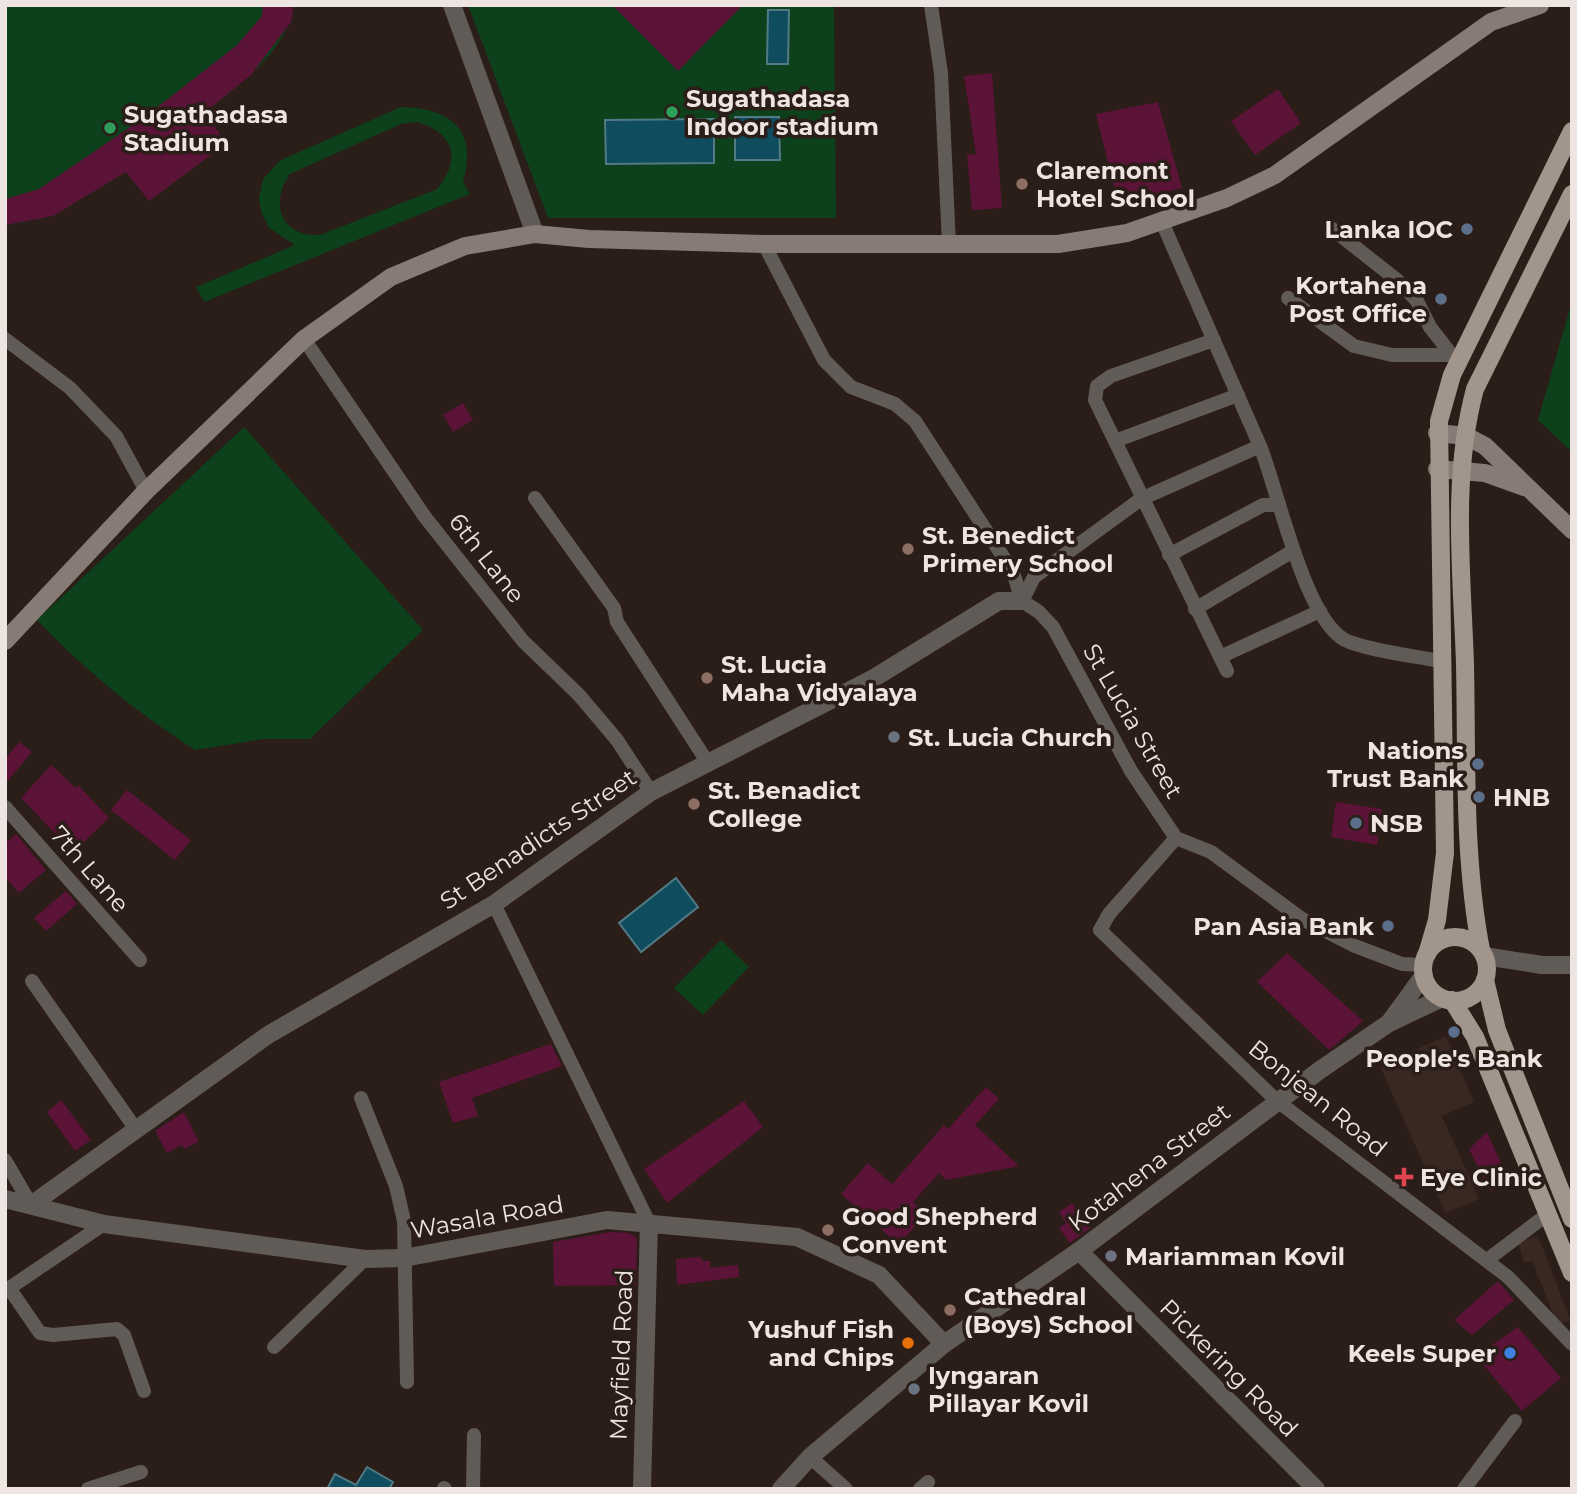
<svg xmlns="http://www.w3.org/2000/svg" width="1577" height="1494" font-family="Montserrat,sans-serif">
<rect width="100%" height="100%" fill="#2b1d18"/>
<g fill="#392722">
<polygon points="1446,1036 1474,1102 1442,1116 1479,1199 1445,1213 1380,1066"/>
<polygon points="1538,1236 1571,1321 1557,1324 1532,1261 1524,1263 1518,1242"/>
</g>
<g fill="#0d411c" fill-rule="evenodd">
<path d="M 5,5 L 294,5 C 286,53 239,84 204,113 L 227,143 L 149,201 L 126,172 L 53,216 L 5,225 Z"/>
<polygon points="468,5 834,5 836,218 548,218"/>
<path d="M 401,107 C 451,108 478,130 463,182 L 470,194 L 204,302 L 196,287 L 295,245 L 269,228 L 261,211 L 259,198 L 263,179 L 281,160 ZM 417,122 C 454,133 462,159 437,189 L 320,235 C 281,237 269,203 290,174 L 401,124 Z"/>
<polygon points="1570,308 1572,309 1572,452 1538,420"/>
<path d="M 244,427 L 423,630 L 310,739 L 264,739 L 195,750 C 137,713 85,670 37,620 Z"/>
<polygon points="721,940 749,967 703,1015 674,988"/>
</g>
<g fill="#0f4d5e" stroke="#527a85" stroke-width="2">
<polygon points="768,10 789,10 788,64 767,64"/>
<polygon points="735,117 779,117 780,160 735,160"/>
<polygon points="714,119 714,163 606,164 605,120"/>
<polygon points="676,878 698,907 641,952 619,923"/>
<polygon points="367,1467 393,1482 389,1489 327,1489 335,1474 356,1485"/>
</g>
<g fill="#5b1337">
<polygon points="263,5 294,5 291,22 251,75 204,113 227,143 149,201 126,172 53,216 5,225 5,199 39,189 142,119 236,46 262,16"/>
<polygon points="612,5 743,5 678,71"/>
<polygon points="992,73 1002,208 972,210 967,155 976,154 964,76"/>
<polygon points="1278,89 1301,123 1255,155 1231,121"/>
<polygon points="1158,102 1182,188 1118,202 1096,114"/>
<polygon points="463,403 473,420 453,432 443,415"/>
<polygon points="19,742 32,752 5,784 5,759"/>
<polygon points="51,765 76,788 78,785 109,818 73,852 21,798"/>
<polygon points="127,790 191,840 175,860 111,810"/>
<polygon points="1336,802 1382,809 1377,845 1331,837"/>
<polygon points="16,834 46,870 19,893 5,877 5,844"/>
<polygon points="66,891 77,904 46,931 34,918"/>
<polygon points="1287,953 1363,1021 1329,1050 1257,982"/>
<polygon points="551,1044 562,1066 472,1098 478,1116 453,1123 439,1082"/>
<polygon points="986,1087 999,1099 975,1125 1019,1166 946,1180 939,1173 913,1202 926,1213 899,1245 841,1194 868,1163 892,1184 944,1125 948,1129"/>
<polygon points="61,1100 91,1140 75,1151 47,1112"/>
<polygon points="744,1101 763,1127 667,1203 644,1169"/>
<polygon points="184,1112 199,1142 184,1149 182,1145 167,1153 155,1131"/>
<polygon points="1487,1132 1510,1184 1490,1191 1469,1149"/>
<polygon points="1072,1203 1090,1228 1070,1243 1059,1228 1066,1223 1059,1212"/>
<polygon points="611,1232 629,1233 637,1238 636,1285 554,1286 553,1242"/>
<polygon points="701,1257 702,1261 710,1261 710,1268 738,1265 739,1277 677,1285 676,1259"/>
<polygon points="1498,1281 1514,1300 1472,1335 1454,1320"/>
<polygon points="1518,1327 1561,1378 1522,1411 1476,1356"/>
</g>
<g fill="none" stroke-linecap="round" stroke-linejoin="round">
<g stroke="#615b57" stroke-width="14">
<polyline points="931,5 941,73 949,244"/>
<path d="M 1162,222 L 1260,446 C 1278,490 1304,618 1345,640 C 1365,650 1415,656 1440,661"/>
<polyline points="1331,228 1397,280 1417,301 1430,327 1458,363"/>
<polyline points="764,244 824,360 851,387 895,404 915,421 1013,572 1022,601 1039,612 1053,627 1131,771 1176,838 1211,852 1302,919 1355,946 1402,964 1423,965"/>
<polyline points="1288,298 1354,346 1392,355 1451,355"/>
<polyline points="5,339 70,388 116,436 146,491"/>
<polyline points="304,339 425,517 523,641 579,695 617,740 651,792"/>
<polyline points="1214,340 1111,376 1097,386 1095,400 1227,671"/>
<polyline points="1115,441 1238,395"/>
<polyline points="535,498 614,608 617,622 708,763"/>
<polyline points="1169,555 1263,505 1279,505"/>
<polyline points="1022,601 1034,577 1141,499 1260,446"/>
<polyline points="1195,609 1293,551"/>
<polyline points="1220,657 1320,611"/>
<polyline points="5,807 140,960"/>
<polyline points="1176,838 1109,914 1100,930 1276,1100 1508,1277 1572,1344"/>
<polyline points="494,904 649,1223"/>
<polyline points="32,981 135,1128"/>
<polyline points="361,1098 396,1186 404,1221 407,1382"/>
<polyline points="5,1160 31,1205"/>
<polyline points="1487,1260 1549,1213"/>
<polyline points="9,1288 40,1333 53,1335 117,1329 124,1335 144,1391"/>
<polyline points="5,1291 104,1224"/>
<polyline points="274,1347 365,1259"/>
<polyline points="810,1457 846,1489"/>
<polyline points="444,1488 445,1489"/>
<polyline points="88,1489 141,1472"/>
<polyline points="473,1489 474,1435"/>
<polyline points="920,1489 928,1482"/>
<polyline points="1464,1489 1515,1421"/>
</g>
<g stroke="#615b57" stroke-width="18">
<polyline points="452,5 535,234"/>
<polyline points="1484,956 1542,965 1572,965"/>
<polyline points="1389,1023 1424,975"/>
<polyline points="5,1199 104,1224 365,1259 404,1258 607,1220 797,1237 879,1275 944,1344"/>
<polyline points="31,1205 268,1035 494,904 651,792 874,678 999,601 1022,601"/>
<polyline points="1079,1251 1316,1489"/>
<polyline points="642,1489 649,1223"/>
<polyline points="781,1489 810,1457 944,1344 1079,1251 1320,1070 1389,1023 1442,998"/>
</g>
<g stroke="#867c75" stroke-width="18">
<polyline points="1437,433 1466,436 1485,446 1572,530"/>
<polyline points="1437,469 1485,473 1524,487"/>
<polyline points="5,641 146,491 304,339 391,277 465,246 535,234 589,239 764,244 1058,244 1127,233 1227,198 1275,175 1491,22 1540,5"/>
</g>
<g stroke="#a2958c" stroke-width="18">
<circle cx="1455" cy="969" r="32"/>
<path d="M 1481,950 C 1463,856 1467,759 1465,664 C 1462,574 1451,477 1475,389 L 1572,194"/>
<polyline points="1427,954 1437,920 1445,853 1439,421 1452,375 1572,131"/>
<polyline points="1485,980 1497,1030 1572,1219"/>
<polyline points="1452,1000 1475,1037 1572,1273"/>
</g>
</g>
<g fill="#2e9e5b" stroke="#2b1d18" stroke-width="2.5">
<circle cx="672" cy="112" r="7"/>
<circle cx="110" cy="128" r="7"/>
</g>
<g fill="#8d6e63" stroke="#2b1d18" stroke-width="2.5">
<circle cx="1022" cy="184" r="7"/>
<circle cx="908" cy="549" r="7"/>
<circle cx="707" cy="678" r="7"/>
<circle cx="694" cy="804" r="7"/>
<circle cx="828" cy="1230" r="7"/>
<circle cx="950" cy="1310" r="7"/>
</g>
<g fill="#5c6f8a" stroke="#2b1d18" stroke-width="2.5">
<circle cx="1467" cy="229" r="7"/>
<circle cx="1441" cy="299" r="7"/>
<circle cx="1478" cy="764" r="7"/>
<circle cx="1479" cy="797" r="7"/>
<circle cx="1356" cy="823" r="7"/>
<circle cx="1388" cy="926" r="7"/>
<circle cx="1454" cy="1032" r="7"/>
</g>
<g fill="#6b7280" stroke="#2b1d18" stroke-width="2.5">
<circle cx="894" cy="737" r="7"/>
<circle cx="1111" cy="1256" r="7"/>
<circle cx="914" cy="1389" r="7"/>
</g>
<path fill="#e0444e" stroke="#2b1d18" stroke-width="2.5" d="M1400.5 1166.5h7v7h7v7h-7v7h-7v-7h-7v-7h7z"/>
<circle fill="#e8710a" stroke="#2b1d18" stroke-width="2.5" cx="908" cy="1343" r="7"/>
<circle fill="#3f7fe0" stroke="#2b1d18" stroke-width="2.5" cx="1510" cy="1353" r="7"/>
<g text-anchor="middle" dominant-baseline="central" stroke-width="7" stroke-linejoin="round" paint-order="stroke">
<g font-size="24" font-weight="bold" fill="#eee4e1" stroke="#2b1d18" text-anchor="start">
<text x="686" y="98">Sugathadasa<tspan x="686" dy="28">Indoor stadium</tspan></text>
<text x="124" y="114">Sugathadasa<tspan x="124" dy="28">Stadium</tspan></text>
<text x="1036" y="170">Claremont<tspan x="1036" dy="28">Hotel School</tspan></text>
<text x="1453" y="229" text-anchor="end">Lanka IOC</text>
<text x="1427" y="285" text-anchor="end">Kortahena<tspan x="1427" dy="28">Post Office</tspan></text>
<text x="922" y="535">St. Benedict<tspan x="922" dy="28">Primery School</tspan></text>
<text x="721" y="664">St. Lucia<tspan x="721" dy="28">Maha Vidyalaya</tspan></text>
<text x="908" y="737">St. Lucia Church</text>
<text x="1464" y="750" text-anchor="end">Nations<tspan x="1464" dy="28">Trust Bank</tspan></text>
<text x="708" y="790">St. Benadict<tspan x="708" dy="28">College</tspan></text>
<text x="1493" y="797">HNB</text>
<text x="1370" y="823">NSB</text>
<text x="1374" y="926" text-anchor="end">Pan Asia Bank</text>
<text x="1454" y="1058" text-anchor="middle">People's Bank</text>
<text x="1420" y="1177">Eye Clinic</text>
<text x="842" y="1216">Good Shepherd<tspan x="842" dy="28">Convent</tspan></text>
<text x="1125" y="1256">Mariamman Kovil</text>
<text x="964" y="1296">Cathedral<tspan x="964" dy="28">(Boys) School</tspan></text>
<text x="894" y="1329" text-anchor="end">Yushuf Fish<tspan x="894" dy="28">and Chips</tspan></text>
<text x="1496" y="1353" text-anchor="end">Keels Super</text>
<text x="928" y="1375">Iyngaran<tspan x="928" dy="28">Pillayar Kovil</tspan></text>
</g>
<g font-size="24" fill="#eee4e1" stroke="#2b1d18">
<text transform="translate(487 558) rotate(52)">6th Lane</text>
<text transform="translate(1133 721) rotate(60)">St Lucia Street</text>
<text transform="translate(538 839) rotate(-34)">St Benadicts Street</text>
<text transform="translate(90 869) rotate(49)">7th Lane</text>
<text transform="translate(1318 1098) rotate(39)">Bonjean Road</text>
<text transform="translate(1149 1167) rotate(-37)">Kotahena Street</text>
<text transform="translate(487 1217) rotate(-10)">Wasala Road</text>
<text transform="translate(621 1355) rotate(-88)">Mayfield Road</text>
<text transform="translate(1229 1368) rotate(45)">Pickering Road</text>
</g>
</g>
<rect width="1577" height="1494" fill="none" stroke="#eee4e1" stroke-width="14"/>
</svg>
